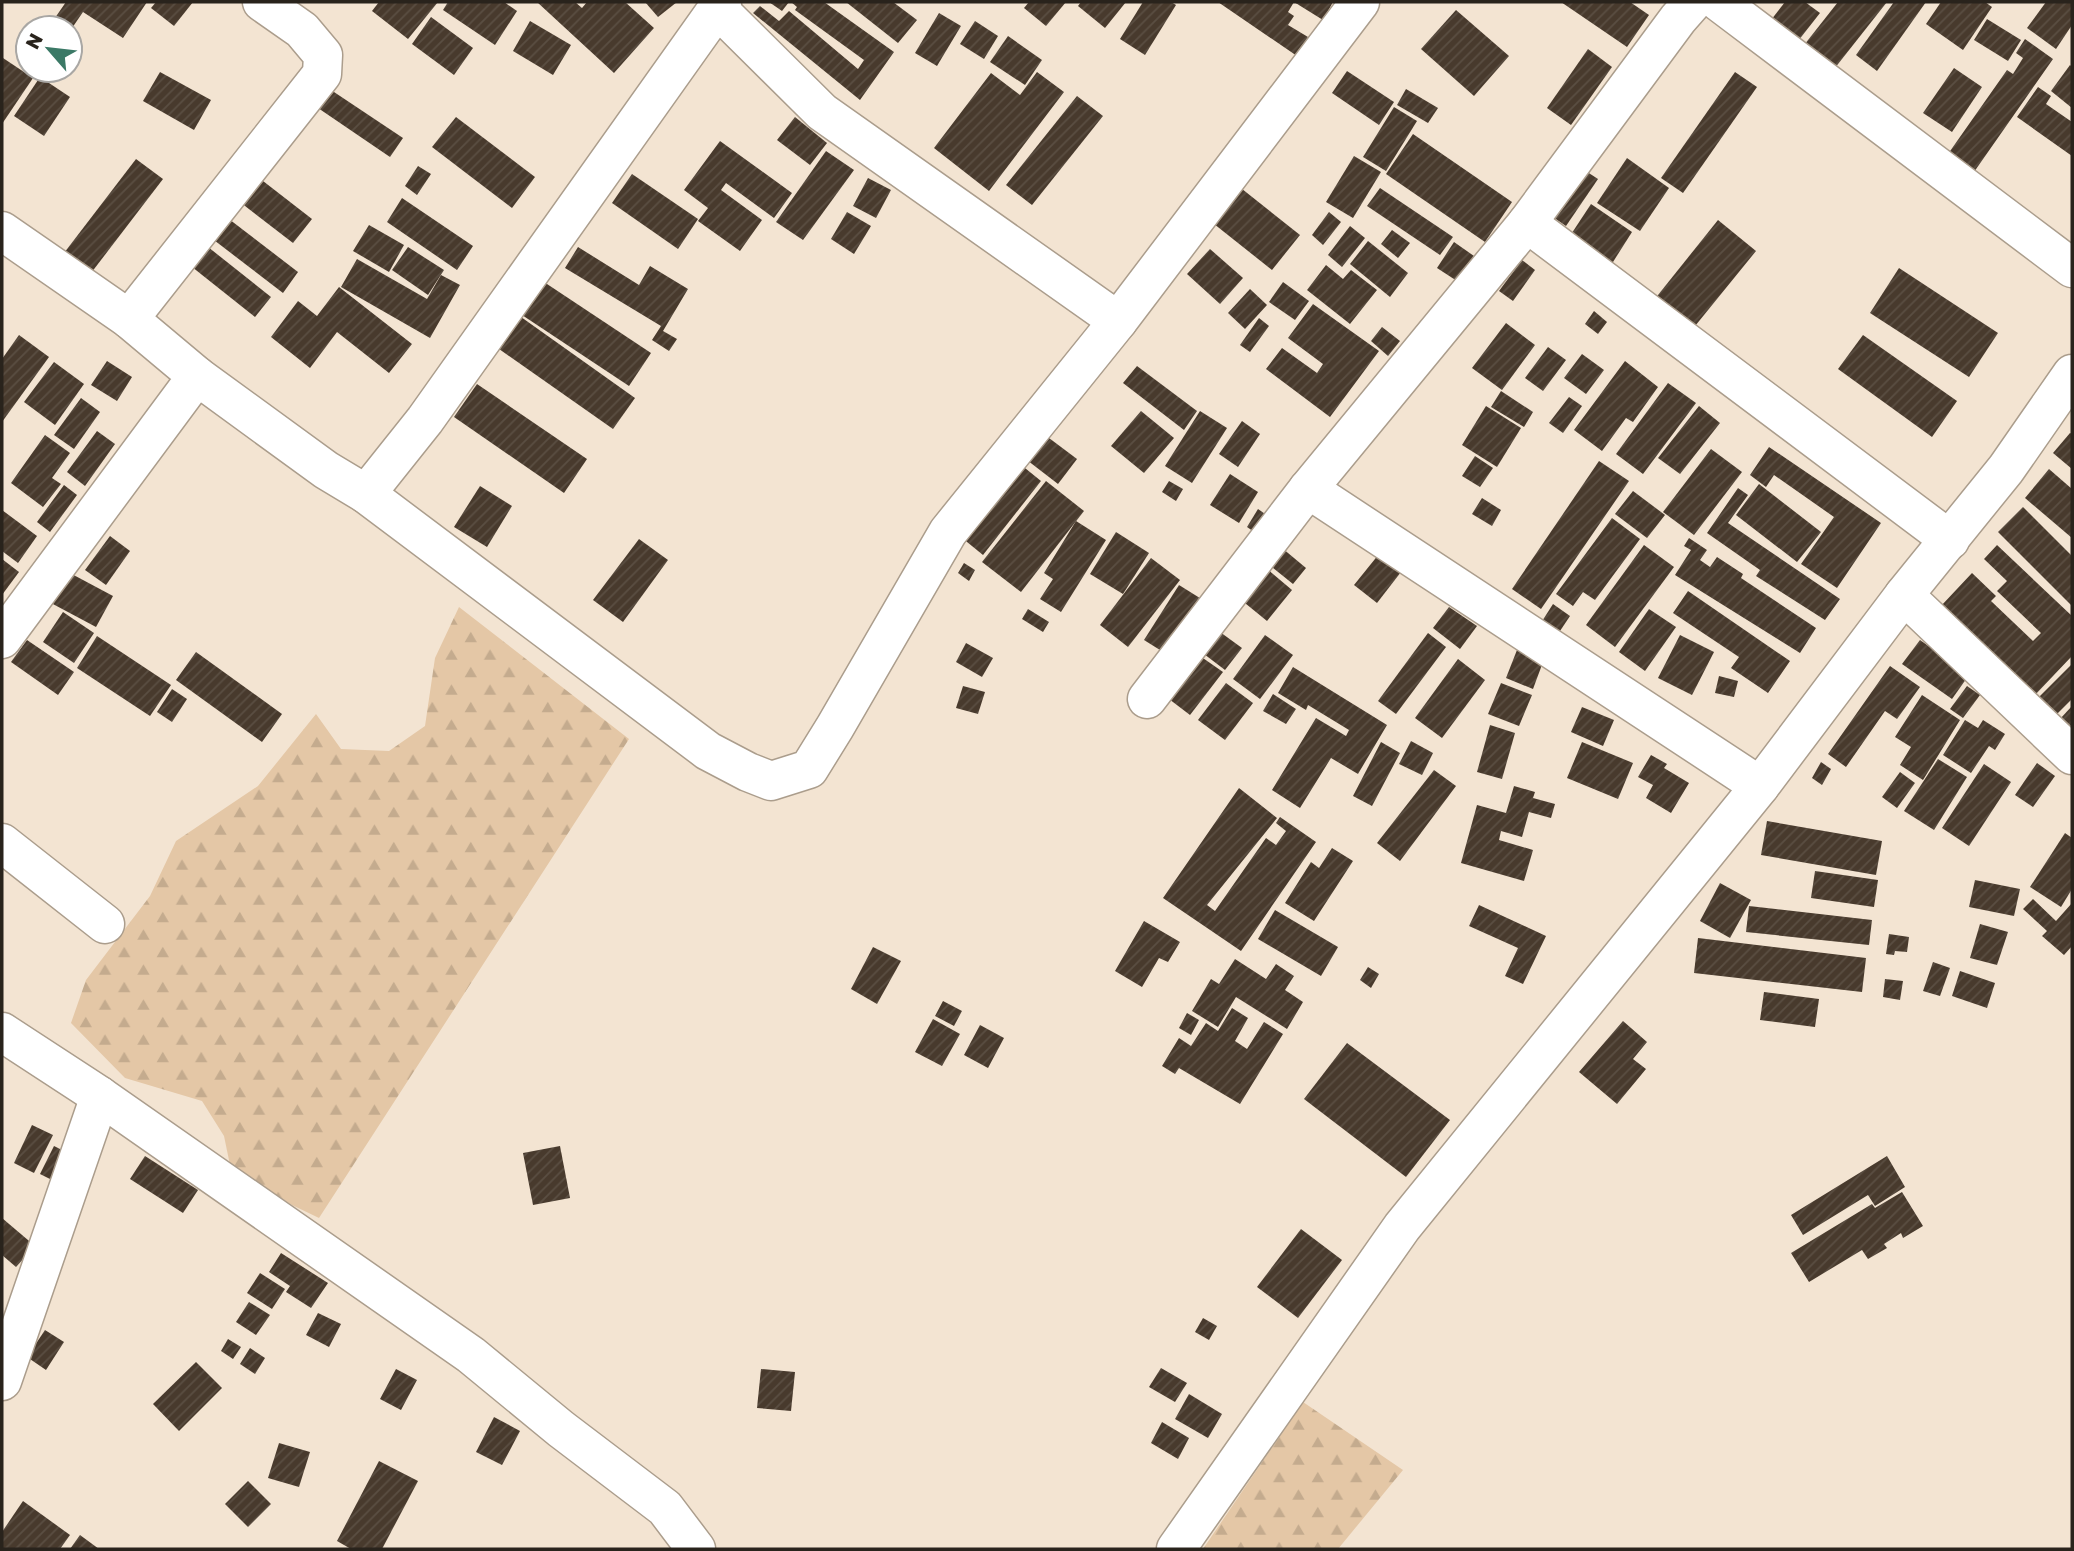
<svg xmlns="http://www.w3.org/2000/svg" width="2074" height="1551" font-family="'Golos Text',sans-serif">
<defs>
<pattern id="forest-firs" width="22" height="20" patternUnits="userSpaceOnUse" patternTransform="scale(1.75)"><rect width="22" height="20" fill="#e4c7a6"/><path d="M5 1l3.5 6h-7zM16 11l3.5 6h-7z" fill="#c4ab8e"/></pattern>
<pattern id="building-hatch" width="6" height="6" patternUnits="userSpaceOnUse" patternTransform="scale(1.75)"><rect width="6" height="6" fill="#483a2d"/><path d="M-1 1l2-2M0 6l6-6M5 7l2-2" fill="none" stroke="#5a4e42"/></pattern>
</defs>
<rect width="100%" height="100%" fill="#f3e4d2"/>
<g fill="url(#forest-firs)">
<polygon points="459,607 629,739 319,1218 292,1205 230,1165 224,1136 202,1101 125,1078 71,1023 86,980 150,896 176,841 258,786 316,714 341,749 389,751 425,726 435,658"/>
<polygon points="1303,1402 1403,1470 1338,1549 1203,1549"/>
</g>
<g fill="url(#building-hatch)">
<polygon points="66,2 147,2 123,38 83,12 70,31 70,28 48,28"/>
<polygon points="156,2 193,2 174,26 151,8"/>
<polygon points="379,2 438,2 408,39 372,11"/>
<polygon points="448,2 504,2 517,11 495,45 443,10"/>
<polygon points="537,2 575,2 582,8 587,2 625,2 654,28 614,73"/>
<polygon points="645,2 677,2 658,17"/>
<polygon points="769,2 789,2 782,11"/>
<polygon points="791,2 824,2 894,52 860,100 753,13 760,6 779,21 789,11 858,69 864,60 795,10 797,7"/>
<polygon points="846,2 893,2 917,20 898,43"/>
<polygon points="1029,2 1066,2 1046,26 1024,8"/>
<polygon points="1081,2 1126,2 1105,28 1078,6"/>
<polygon points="1143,2 1171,2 1176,5 1145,55 1120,39"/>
<polygon points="1218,2 1333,2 1323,20 1294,2 1288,12 1294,16 1288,25 1308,37 1297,56"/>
<polygon points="1561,2 1630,2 1649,15 1627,47"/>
<polygon points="1785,2 1805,2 1820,13 1791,50 1764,29"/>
<polygon points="1838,2 1887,2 1827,78 1797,54"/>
<polygon points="1894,2 1926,2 1877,71 1856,55"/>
<polygon points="1941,2 1985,2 1992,7 1963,50 1926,24"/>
<polygon points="2046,2 2072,2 2072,25 2056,49 2027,28"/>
<polygon points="1456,10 1509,56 1474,96 1421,49"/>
<polygon points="939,13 961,26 937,66 915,53"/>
<polygon points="431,17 473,48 454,75 412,44"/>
<polygon points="1987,19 2021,40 2008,61 1974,40"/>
<polygon points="530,21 571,45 553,75 513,51"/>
<polygon points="975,21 998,36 984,59 960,44"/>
<polygon points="1008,36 1042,60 1025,85 990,62"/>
<polygon points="2025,39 2053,59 1974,172 1948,154 2007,70 2013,74 2023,58 2016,53"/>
<polygon points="1588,49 1612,67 1571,125 1547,108"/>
<polygon points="3,58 33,78 2,124 2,59"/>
<polygon points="2070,65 2072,67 2072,108 2051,91"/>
<polygon points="1954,68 1982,87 1952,132 1923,113"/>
<polygon points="1347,71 1394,102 1379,125 1332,93"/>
<polygon points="160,72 211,100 194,130 143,101"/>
<polygon points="1037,72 1064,92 989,191 934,148 991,73 1020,95"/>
<polygon points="1735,72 1757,87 1683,193 1661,178"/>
<polygon points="40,77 70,97 44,136 14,116"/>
<polygon points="2038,87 2051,96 2046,104 2072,122 2072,156 2017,117"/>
<polygon points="1406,89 1438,108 1428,123 1397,105"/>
<polygon points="331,90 403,138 390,157 318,108"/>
<polygon points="1077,96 1103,116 1032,205 1006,185"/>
<polygon points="1394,107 1417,121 1386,171 1363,157"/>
<polygon points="456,117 535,177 512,208 432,147"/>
<polygon points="795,117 827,143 810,165 777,140"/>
<polygon points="1413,134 1512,202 1485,242 1386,174"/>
<polygon points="720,141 792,193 774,218 726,183 721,190 762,220 740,251 698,221 708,208 684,190"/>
<polygon points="826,151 854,170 803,240 776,222"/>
<polygon points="1354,156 1381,172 1353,218 1326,202"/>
<polygon points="1627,158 1669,188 1640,231 1597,203"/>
<polygon points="136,159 163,179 88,277 61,257"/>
<polygon points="1572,162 1598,179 1566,226 1541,209"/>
<polygon points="418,166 431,174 417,195 405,186"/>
<polygon points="254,174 312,219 293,243 236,199"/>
<polygon points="632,174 698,219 678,249 612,203"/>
<polygon points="868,178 891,190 876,218 853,206"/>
<polygon points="1232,181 1300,235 1272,270 1204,216"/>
<polygon points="1380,188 1453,237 1440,255 1367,206"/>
<polygon points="402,198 473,246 457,270 387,222"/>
<polygon points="1591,204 1632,232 1606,273 1564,245"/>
<polygon points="847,212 871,226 854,254 831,239"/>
<polygon points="1329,212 1341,222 1323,245 1312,235"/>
<polygon points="225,216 298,272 283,293 210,237"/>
<polygon points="1718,220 1756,251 1691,331 1654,300"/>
<polygon points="369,225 404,245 389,272 353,251"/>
<polygon points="1350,226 1365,238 1342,267 1328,255"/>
<polygon points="1392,230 1410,243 1398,258 1381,244"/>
<polygon points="198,239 271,297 255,317 182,259"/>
<polygon points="1368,241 1408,273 1390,297 1350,264"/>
<polygon points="1454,242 1474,256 1457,281 1437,268"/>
<polygon points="408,247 444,270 428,295 392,270"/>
<polygon points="578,247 639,285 650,266 688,289 663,331 677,339 669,351 652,340 661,326 565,268"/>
<polygon points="1210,249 1243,278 1220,304 1187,274"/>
<polygon points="357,259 427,299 441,275 460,285 430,338 341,287"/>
<polygon points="1522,260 1535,270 1513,301 1499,291"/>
<polygon points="1326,265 1343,279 1351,270 1377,290 1350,324 1307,290"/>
<polygon points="1899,268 1998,333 1969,377 1870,313"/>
<polygon points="544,282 651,353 629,386 522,315"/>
<polygon points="1283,282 1309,301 1295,320 1269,302"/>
<polygon points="339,287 412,344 389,373 337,332 310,368 271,337 298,301 317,316"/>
<polygon points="1250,289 1267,305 1245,329 1228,313"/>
<polygon points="1313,304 1379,351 1330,417 1266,369 1282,348 1317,373 1323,364 1288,338"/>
<polygon points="1594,311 1607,322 1598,334 1585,324"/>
<polygon points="514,312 635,398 613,429 492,344"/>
<polygon points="1259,318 1269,326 1250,352 1240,345"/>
<polygon points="1506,323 1535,345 1502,390 1472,368"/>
<polygon points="1382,327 1400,341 1388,356 1371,341"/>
<polygon points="19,335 49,357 2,422 2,359"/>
<polygon points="1863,335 1957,401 1932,437 1838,369"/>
<polygon points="1548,347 1566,360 1543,391 1525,378"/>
<polygon points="1582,354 1604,370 1586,394 1564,378"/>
<polygon points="107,361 132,377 117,401 91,385"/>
<polygon points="1625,361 1658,387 1633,422 1626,418 1602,451 1574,430"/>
<polygon points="54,362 84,384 55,425 24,402"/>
<polygon points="1137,366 1197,411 1184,430 1123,383"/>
<polygon points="1668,383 1696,403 1643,474 1616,454"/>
<polygon points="477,384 587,459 564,493 454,417"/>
<polygon points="1501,391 1533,412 1524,427 1491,407"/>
<polygon points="1569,397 1582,406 1563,433 1549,423"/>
<polygon points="81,398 100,412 74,449 54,435"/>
<polygon points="1486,406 1521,428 1497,467 1462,445"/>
<polygon points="1699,406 1720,423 1680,474 1658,458"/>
<polygon points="1141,411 1174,438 1144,473 1111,446"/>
<polygon points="1200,411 1227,428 1192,483 1165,466"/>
<polygon points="1242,421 1260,434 1238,467 1219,454"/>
<polygon points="97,431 115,444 85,486 67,472"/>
<polygon points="1041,432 1077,459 1058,484 1023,457"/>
<polygon points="2070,433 2072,434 2072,469 2053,453"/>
<polygon points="45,435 70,453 52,478 61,484 43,507 11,483"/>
<polygon points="1769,447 1881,523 1837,588 1801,564 1834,517 1774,475 1766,487 1750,475"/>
<polygon points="1711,449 1742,472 1694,535 1663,512"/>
<polygon points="1475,456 1493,468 1480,487 1462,476"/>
<polygon points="1014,459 1041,481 983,555 956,533"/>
<polygon points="1599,461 1629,481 1541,609 1512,589"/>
<polygon points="2049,469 2072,489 2072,538 2025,498"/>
<polygon points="1230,474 1258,492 1239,523 1210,505"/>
<polygon points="1046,481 1084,511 1021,592 982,562"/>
<polygon points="1169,481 1183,489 1176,501 1162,492"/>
<polygon points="1759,484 1821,532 1797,562 1736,515"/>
<polygon points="64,485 77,495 50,532 37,522"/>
<polygon points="480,486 512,506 487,547 454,527"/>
<polygon points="1738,488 1748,495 1728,523 1840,599 1825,620 1756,576 1760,570 1707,533"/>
<polygon points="1633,491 1665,515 1647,538 1615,514"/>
<polygon points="1482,498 1501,510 1492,526 1472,514"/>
<polygon points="2023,507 2072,556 2072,606 1998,532"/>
<polygon points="1258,509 1274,520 1263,538 1247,527"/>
<polygon points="2,510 37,536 18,563 2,551"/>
<polygon points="1612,518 1640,539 1595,600 1583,592 1573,606 1556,594"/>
<polygon points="1076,521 1106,540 1061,612 1040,599 1053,579 1044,573"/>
<polygon points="1116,532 1149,553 1123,594 1090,574"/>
<polygon points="110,536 130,551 106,585 85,570"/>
<polygon points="1689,538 1707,550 1700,560 1710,567 1717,557 1743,574 1741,578 1816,628 1800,653 1675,575 1691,550 1684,546"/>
<polygon points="639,539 668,560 623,622 593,600"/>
<polygon points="1644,545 1674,567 1615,647 1586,625"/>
<polygon points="1997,545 2072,616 2072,656 2035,695 1941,606 1972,573 1996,596 1991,601 2033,641 2041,633 1997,591 2007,581 1984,559"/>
<polygon points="1282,548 1306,568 1293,584 1268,564"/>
<polygon points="1379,554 1401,572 1377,603 1354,585"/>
<polygon points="1151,558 1180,580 1128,647 1100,625"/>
<polygon points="2,559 19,572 2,595"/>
<polygon points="964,563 975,570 969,581 958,573"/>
<polygon points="1266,568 1292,590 1267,621 1240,599"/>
<polygon points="68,572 113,596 96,627 51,603"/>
<polygon points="1179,585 1203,600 1168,655 1144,640"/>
<polygon points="1688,591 1790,661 1768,693 1731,668 1739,657 1673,613"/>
<polygon points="1553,604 1570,616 1556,637 1539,626"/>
<polygon points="1449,607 1477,626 1460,649 1433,628"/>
<polygon points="1028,609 1049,622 1043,632 1022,619"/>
<polygon points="1649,609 1676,627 1645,671 1619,652"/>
<polygon points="63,612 94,633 74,663 43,642"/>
<polygon points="1220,632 1242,648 1225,670 1204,654"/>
<polygon points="1428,633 1446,647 1396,714 1378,701"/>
<polygon points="1265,635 1293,655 1260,699 1233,679"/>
<polygon points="1680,635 1714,652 1692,695 1658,678"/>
<polygon points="97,636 171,685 150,716 77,668"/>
<polygon points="27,640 74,672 58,695 11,662"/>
<polygon points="1920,640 1969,675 1952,699 1902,664"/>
<polygon points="966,643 993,658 982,677 956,662"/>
<polygon points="1517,650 1543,662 1533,689 1506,678"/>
<polygon points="196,652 282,714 262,742 176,680"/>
<polygon points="1200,656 1223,672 1190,715 1169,699"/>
<polygon points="1458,659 1485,680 1442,738 1415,718"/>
<polygon points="2072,664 2072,699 2057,714 2039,697"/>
<polygon points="1890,666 1920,687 1897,719 1885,711 1846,767 1828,754"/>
<polygon points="1293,667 1387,725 1358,774 1331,758 1300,808 1272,790 1316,718 1346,736 1349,730 1308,705 1306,710 1278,693"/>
<polygon points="1719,676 1738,681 1734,697 1715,693"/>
<polygon points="1226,683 1253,703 1225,740 1198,720"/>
<polygon points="1501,683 1532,695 1519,726 1488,714"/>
<polygon points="963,686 985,692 978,714 956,708"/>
<polygon points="1967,686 1980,695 1963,718 1950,709"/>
<polygon points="172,689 187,699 172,722 157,712"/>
<polygon points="1273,694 1296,709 1286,724 1263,711"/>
<polygon points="1922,695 1960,720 1923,780 1900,765 1911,747 1895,737"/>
<polygon points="2072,706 2072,731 2060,719"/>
<polygon points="1582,707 1614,720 1603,746 1571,732"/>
<polygon points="1965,720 1978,728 1983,720 2005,734 1995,750 1989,746 1971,773 1943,755"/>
<polygon points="1490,725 1515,733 1502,779 1477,772"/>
<polygon points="1411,741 1433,753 1422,775 1399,764"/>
<polygon points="1381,742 1400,753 1372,806 1353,796"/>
<polygon points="1582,742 1633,763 1618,799 1567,778"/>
<polygon points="1651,755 1667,764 1664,768 1689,783 1671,813 1646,798 1653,785 1638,777"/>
<polygon points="1938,759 1967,777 1934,830 1904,811"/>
<polygon points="1821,762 1831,769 1822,785 1812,778"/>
<polygon points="2037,763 2055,776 2033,807 2015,795"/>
<polygon points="1984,764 2011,782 1969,846 1942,828"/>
<polygon points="1434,770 1456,786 1400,861 1377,843"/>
<polygon points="1900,772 1915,783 1897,808 1882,797"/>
<polygon points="1514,786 1535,792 1533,798 1555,804 1551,818 1529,812 1522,837 1501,831 1499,840 1533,850 1524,881 1461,863 1477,805 1506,813"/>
<polygon points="1239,788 1277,818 1207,905 1215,911 1266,838 1276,845 1286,831 1276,823 1280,817 1316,842 1241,951 1163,898"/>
<polygon points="1767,821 1882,841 1876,875 1761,855"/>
<polygon points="2065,833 2072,838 2072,889 2061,907 2030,887"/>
<polygon points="1332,848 1353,861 1314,921 1285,903 1311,862 1319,868"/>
<polygon points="1815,871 1878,880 1874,907 1811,898"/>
<polygon points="1975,880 2020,889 2014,916 1969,907"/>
<polygon points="1720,883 1751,900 1730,938 1700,921"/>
<polygon points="2033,899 2056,921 2072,903 2072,946 2064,955 2042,936 2047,931 2023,909"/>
<polygon points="1479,905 1546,936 1523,984 1505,976 1518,948 1469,926"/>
<polygon points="1749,906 1872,920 1869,945 1746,932"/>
<polygon points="1275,910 1338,947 1321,976 1258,939"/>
<polygon points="1144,921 1180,942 1168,962 1159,958 1142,987 1115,971"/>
<polygon points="1980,924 2008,932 1997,965 1970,958"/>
<polygon points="1889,934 1909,937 1907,952 1895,951 1894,955 1886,954"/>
<polygon points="1698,938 1866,958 1862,992 1694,973"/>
<polygon points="873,947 901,961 877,1004 851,989"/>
<polygon points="1235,959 1266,979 1276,964 1294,976 1285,990 1303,1002 1287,1029 1236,997 1218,1027 1192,1011 1211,979 1219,984"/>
<polygon points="1933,962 1950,968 1940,996 1923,991"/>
<polygon points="1368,967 1379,974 1371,988 1360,980"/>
<polygon points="1960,971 1995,983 1987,1008 1952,996"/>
<polygon points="1885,979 1903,981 1900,1000 1883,997"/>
<polygon points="1764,992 1819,999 1815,1027 1760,1020"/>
<polygon points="943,1001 962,1011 954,1026 935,1016"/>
<polygon points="1232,1008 1248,1018 1235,1041 1247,1049 1264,1022 1283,1034 1240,1104 1179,1068 1175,1074 1162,1066 1179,1038 1191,1046 1206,1023 1218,1031"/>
<polygon points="1187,1013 1199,1020 1191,1035 1179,1028"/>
<polygon points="933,1019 960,1034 942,1066 915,1052"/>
<polygon points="1623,1021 1647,1042 1633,1059 1646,1069 1617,1104 1579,1072"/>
<polygon points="980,1025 1004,1038 988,1068 964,1055"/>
<polygon points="1347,1043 1450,1120 1406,1177 1304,1099"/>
<polygon points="32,1125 53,1135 34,1173 14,1163"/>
<polygon points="54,1146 74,1156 60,1184 40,1174"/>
<polygon points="560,1146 570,1198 533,1205 523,1153"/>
<polygon points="145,1156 198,1190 183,1213 130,1179"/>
<polygon points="1887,1156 1905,1187 1875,1206 1868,1195 1803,1235 1791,1215"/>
<polygon points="1902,1192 1923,1226 1903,1238 1901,1233 1884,1244 1887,1248 1868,1259 1862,1250 1809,1282 1791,1253 1872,1204 1875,1208"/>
<polygon points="2,1218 35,1246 16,1267 2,1255"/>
<polygon points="1301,1229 1342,1260 1298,1318 1257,1287"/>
<polygon points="281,1253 328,1283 311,1308 286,1292 290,1286 269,1272"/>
<polygon points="260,1273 285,1289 272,1309 247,1293"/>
<polygon points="249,1302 270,1315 256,1335 236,1322"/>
<polygon points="318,1313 341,1324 329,1347 306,1335"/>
<polygon points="1203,1318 1217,1326 1209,1340 1195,1332"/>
<polygon points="45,1330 64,1342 46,1370 27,1357"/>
<polygon points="228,1339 241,1347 233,1359 221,1351"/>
<polygon points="250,1348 265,1358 255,1374 240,1364"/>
<polygon points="196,1362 222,1388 179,1431 153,1404"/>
<polygon points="1161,1368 1187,1383 1175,1402 1149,1387"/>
<polygon points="396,1369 417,1380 401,1410 380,1399"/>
<polygon points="761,1369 795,1372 791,1411 757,1408"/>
<polygon points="1189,1394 1222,1414 1208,1438 1175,1419"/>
<polygon points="494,1417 520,1431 502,1465 476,1452"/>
<polygon points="1162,1422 1189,1438 1178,1459 1151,1443"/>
<polygon points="279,1443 310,1452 299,1487 268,1478"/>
<polygon points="379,1461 418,1481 382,1549 351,1549 337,1541"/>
<polygon points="248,1481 271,1504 248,1527 225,1504"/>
<polygon points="23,1501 70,1535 60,1549 2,1549 2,1532"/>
<polygon points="80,1535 99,1549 70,1549"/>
</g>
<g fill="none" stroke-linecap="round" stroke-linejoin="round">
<defs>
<g id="minor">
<polyline points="1719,2 2072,268"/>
<polyline points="717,8 822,112 1118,321 1360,2"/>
<polyline points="1527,223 1950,540"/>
<polyline points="2,231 129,319 197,376 2,639"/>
<polyline points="129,319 322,74 323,55 302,30 262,2"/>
<polyline points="197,376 326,470 366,494 425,420 722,2"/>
<polyline points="1308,489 1760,786"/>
<polyline points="366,494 708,751 748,772 771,781 809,769 835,727 948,532 1118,321"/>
<polyline points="1904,595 2072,755"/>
<polyline points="1147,699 1308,489 1527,223 1678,19 1693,2"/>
<polyline points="2,843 105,924"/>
<polyline points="2,1032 100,1096 471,1355 561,1429 665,1508 696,1549"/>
<polyline points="2,1381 100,1096"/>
<polyline points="1176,1549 1402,1227 1760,786 1904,595 2006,469 2072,374"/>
</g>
</defs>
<use href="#minor" stroke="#ab9d8c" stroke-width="41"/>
<use href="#minor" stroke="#fff" stroke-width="38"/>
</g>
<rect width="2074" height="1551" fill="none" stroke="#29231c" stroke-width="7"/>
<g transform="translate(49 49) rotate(298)"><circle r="33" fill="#ffffff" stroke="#a9a7a4" stroke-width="2"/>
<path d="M0-5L12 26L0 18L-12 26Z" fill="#3b7966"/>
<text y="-10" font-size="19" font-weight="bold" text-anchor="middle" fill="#29231c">N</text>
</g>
</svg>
